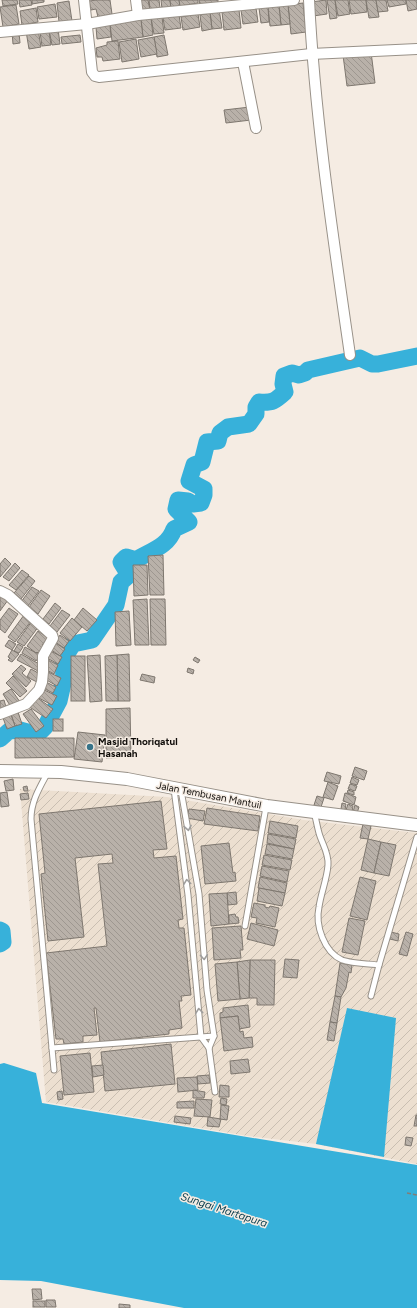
<svg xmlns="http://www.w3.org/2000/svg" width="417" height="1308" font-family="Figtree,sans-serif">
<defs>
<pattern id="industrial-furrows" width="10" height="10" patternUnits="userSpaceOnUse"><rect width="10" height="10" fill="#ecdfd0"/><path d="M-1 1l2-2M0 10L10 0M9 11l2-2" fill="none" stroke="#c9beb1"/></pattern>
<pattern id="building-back-hatch" width="6" height="6" patternUnits="userSpaceOnUse"><rect width="6" height="6" fill="#b9b1a9"/><path d="M-1 5l2 2M0 0l6 6M5-1l2 2" fill="none" stroke="#9e9790"/></pattern>
</defs>
<rect width="100%" height="100%" fill="#f5ece3"/>
<polygon fill="url(#industrial-furrows)" points="20,789 167,797 304,820 417,833 417,1164 316,1144 248,1136 46,1102"/>
<g fill="#37b1da">
<polygon points="347,1008 396,1018 384,1157 316,1144"/>
<polygon points="4,1063 36,1073 42,1103 417,1165 417,1308 184,1308 41,1281 0,1280 0,1064"/>
</g>
<g fill="none" stroke-linecap="round" stroke-linejoin="round">
<g stroke="#37b1da" stroke-width="17">
<path d="M 0,739 L 9,731 L 20,730 L 35,734 L 40,732 L 45,727 L 59,701 L 64,679 L 63,660 L 73,644 L 92,640 L 116,605 L 121,582 L 129,575 L 121,562 L 126,557 L 136,560 C 150,551 168,547 174,529 L 189,522 L 176,509 L 178,500 L 188,501 L 193,504 L 201,503 L 204,495 L 204,489 L 189,481 L 194,465 L 202,462 L 207,442 L 218,441 L 220,433 L 228,427 L 249,424 L 256,414 L 256,407 L 259,402 C 273,403 275,401 285,392 L 283,384 L 284,376 L 292,373 L 299,375 L 305,373 L 308,370 L 360,358 L 372,364 L 378,364 L 417,356"/>
<polyline points="0,930 2,931 3,942 0,944"/>
</g>
</g>
<g fill="url(#building-back-hatch)" stroke="#7e776f">
<polygon points="2,0 17,0 18,4 3,6"/>
<polygon points="19,0 31,0 32,5 20,7"/>
<polygon points="32,0 44,0 44,2 32,4"/>
<polygon points="97,0 110,0 112,14 98,17 96,9 91,10 89,1"/>
<polygon points="138,0 148,0 150,10 140,12"/>
<polygon points="149,0 159,0 160,8 150,9"/>
<polygon points="161,0 170,0 171,8 162,9"/>
<polygon points="170,0 179,0 180,6 171,8"/>
<polygon points="179,0 198,0 198,3 180,6"/>
<polygon points="199,0 218,0 218,4 200,6"/>
<polygon points="326,0 327,14 313,16 311,2"/>
<polygon points="327,0 335,0 337,18 330,19"/>
<polygon points="335,0 348,0 350,14 338,16"/>
<polygon points="349,0 366,0 367,12 351,14"/>
<polygon points="366,0 376,0 379,17 369,18"/>
<polygon points="376,0 386,0 388,11 378,12"/>
<polygon points="387,0 406,0 406,4 389,7"/>
<polygon points="406,0 417,0 417,9 408,11"/>
<polygon points="69,1 72,21 59,22 57,3"/>
<polygon points="303,3 306,32 291,34 288,5"/>
<polygon points="55,4 57,17 39,19 37,7"/>
<polygon points="16,5 19,24 3,27 0,7"/>
<polygon points="288,5 290,24 281,25 279,6"/>
<polygon points="279,6 281,25 270,26 268,7"/>
<polygon points="268,7 269,22 261,23 259,8"/>
<polygon points="36,8 38,22 22,25 20,11"/>
<polygon points="256,8 258,22 243,24 241,10"/>
<polygon points="219,9 222,28 212,29 210,11"/>
<polygon points="239,10 241,28 224,30 222,12"/>
<polygon points="210,13 212,29 202,31 200,15"/>
<polygon points="198,14 200,27 183,30 181,17"/>
<polygon points="179,15 181,28 165,30 163,18"/>
<polygon points="162,17 164,33 154,34 151,18"/>
<polygon points="151,18 153,35 143,37 141,20"/>
<polygon points="141,20 143,37 112,41 110,24"/>
<polygon points="110,25 111,37 97,39 96,27"/>
<polygon points="38,29 41,47 29,49 26,31"/>
<polygon points="58,29 60,44 52,45 49,30"/>
<polygon points="49,31 51,45 42,46 40,32"/>
<polygon points="12,32 19,32 20,43 13,44"/>
<polygon points="80,35 81,42 62,44 61,37"/>
<polygon points="164,35 168,55 157,57 154,37"/>
<polygon points="154,37 157,54 141,57 138,40"/>
<polygon points="136,39 139,59 122,62 119,42"/>
<polygon points="118,41 120,59 103,61 102,57 97,57 96,48 107,45 107,42"/>
<polygon points="371,52 375,83 347,86 343,55"/>
<polygon points="250,107 251,120 226,123 224,110"/>
<polygon points="163,555 164,595 150,595 148,556"/>
<polygon points="5,558 11,564 0,577 0,564"/>
<polygon points="15,563 20,568 9,581 3,577"/>
<polygon points="133,565 147,565 148,595 134,596"/>
<polygon points="22,570 29,575 16,590 9,585"/>
<polygon points="29,576 35,581 21,599 14,593"/>
<polygon points="32,587 39,591 28,606 21,602"/>
<polygon points="41,590 50,596 38,614 29,607"/>
<polygon points="0,596 8,600 0,611"/>
<polygon points="147,599 149,645 135,645 133,600"/>
<polygon points="150,599 165,599 166,645 151,645"/>
<polygon points="55,603 61,608 49,624 43,619"/>
<polygon points="9,608 18,614 5,633 0,629 0,620"/>
<polygon points="83,608 97,620 87,631 74,620"/>
<polygon points="62,610 70,615 57,632 50,626"/>
<polygon points="129,611 131,645 116,646 115,612"/>
<polygon points="24,615 31,621 15,642 8,637"/>
<polygon points="72,618 82,627 70,641 60,633"/>
<polygon points="32,621 39,626 24,646 17,642"/>
<polygon points="38,631 48,638 42,645 44,646 38,653 37,652 36,653 27,646"/>
<polygon points="60,635 69,641 64,648 55,642"/>
<polygon points="9,640 16,644 12,650 5,646"/>
<polygon points="54,642 65,649 60,656 50,649"/>
<polygon points="18,644 23,647 19,653 14,651"/>
<polygon points="25,647 40,655 36,661 22,653"/>
<polygon points="12,650 19,654 12,662 8,660 10,658 8,657"/>
<polygon points="49,650 62,657 58,664 45,657"/>
<polygon points="21,654 41,665 38,671 17,660"/>
<polygon points="129,654 130,701 118,701 117,655"/>
<polygon points="100,655 102,701 90,702 87,656"/>
<polygon points="117,655 118,701 106,701 105,656"/>
<rect x="71" y="656" width="14" height="45"/>
<polygon points="195,657 200,660 198,663 193,660"/>
<polygon points="48,660 58,665 54,674 43,668"/>
<polygon points="21,665 26,669 22,673 31,681 26,687 12,674"/>
<polygon points="188,668 194,670 193,674 187,672"/>
<polygon points="31,669 42,675 37,682 27,677"/>
<polygon points="46,671 61,678 57,686 43,678"/>
<polygon points="142,674 155,677 154,683 140,680"/>
<polygon points="13,676 27,691 20,697 6,683"/>
<polygon points="44,681 56,687 53,693 41,687"/>
<polygon points="40,688 57,696 52,705 35,696"/>
<polygon points="11,689 20,702 11,707 3,694"/>
<polygon points="35,696 53,709 46,718 28,706"/>
<polygon points="4,700 6,707 0,709 0,701"/>
<polygon points="130,708 131,757 106,758 106,709"/>
<polygon points="17,709 22,724 15,726 10,711"/>
<polygon points="31,709 44,726 36,732 23,714"/>
<polygon points="10,712 15,726 7,729 2,715"/>
<rect x="53" y="719" width="10" height="12"/>
<polygon points="78,732 105,735 102,762 74,759"/>
<polygon points="15,738 74,738 74,757 15,758"/>
<polygon points="355,767 367,771 364,780 352,776"/>
<polygon points="327,772 341,776 339,784 324,781"/>
<polygon points="352,777 359,780 357,785 350,783"/>
<polygon points="13,779 14,790 6,791 4,781"/>
<polygon points="328,782 338,786 333,800 323,797"/>
<polygon points="350,784 357,786 355,791 348,789"/>
<polygon points="27,786 28,791 24,791 23,787"/>
<polygon points="348,790 354,792 354,795 347,793"/>
<polygon points="7,792 9,806 1,807 0,793"/>
<polygon points="28,793 29,799 21,800 20,794"/>
<polygon points="345,793 356,797 354,805 343,801"/>
<polygon points="317,796 324,798 321,807 314,805"/>
<polygon points="161,801 167,849 153,850 154,858 176,856 183,919 178,920 179,928 184,928 191,995 181,996 182,1001 179,1001 182,1028 169,1030 169,1034 100,1042 96,1008 94,1008 97,1035 83,1036 83,1042 64,1044 63,1039 56,1039 46,953 107,946 98,864 113,863 112,854 75,858 84,937 48,941 41,874 45,873 39,814"/>
<polygon points="342,803 346,804 345,810 341,809"/>
<polygon points="348,804 353,806 352,812 346,810"/>
<polygon points="355,805 359,807 357,813 353,812"/>
<polygon points="207,808 260,816 258,831 204,824"/>
<polygon points="189,809 205,811 203,821 187,818"/>
<polygon points="270,821 298,826 296,838 268,833"/>
<polygon points="363,824 371,826 368,839 360,838"/>
<polygon points="268,834 296,839 294,849 267,843"/>
<polygon points="368,839 381,842 374,873 361,870"/>
<polygon points="381,842 396,845 389,876 374,873"/>
<polygon points="229,843 233,873 235,872 236,881 205,884 201,846"/>
<polygon points="267,844 294,849 292,859 265,854"/>
<polygon points="264,855 292,860 290,870 262,865"/>
<polygon points="262,866 289,871 287,882 260,876"/>
<polygon points="260,877 287,883 285,893 258,888"/>
<polygon points="360,877 376,881 367,920 350,916"/>
<polygon points="259,888 285,893 282,906 257,901"/>
<polygon points="236,892 237,904 228,905 227,893"/>
<polygon points="227,893 229,924 211,926 209,894"/>
<polygon points="254,903 265,905 265,907 269,908 270,906 279,908 275,927 256,923 257,918 251,917"/>
<polygon points="235,914 236,917 238,917 239,923 229,924 229,915"/>
<polygon points="349,918 365,921 358,955 342,952"/>
<polygon points="251,923 278,930 274,946 247,939"/>
<polygon points="241,926 243,950 240,950 241,958 214,960 212,928"/>
<polygon points="391,932 399,934 398,941 390,939"/>
<polygon points="406,932 413,934 407,956 399,954"/>
<polygon points="285,959 299,960 297,978 283,977"/>
<polygon points="250,960 275,960 274,1005 257,1005 257,998 249,998"/>
<polygon points="250,960 249,998 240,999 237,962"/>
<polygon points="237,962 240,999 218,1001 215,964"/>
<polygon points="340,963 352,965 351,973 349,972 346,988 341,997 335,996"/>
<polygon points="335,996 341,997 337,1023 330,1022"/>
<polygon points="248,1005 250,1027 239,1029 238,1016 220,1018 220,1013 223,1012 223,1008"/>
<polygon points="238,1016 240,1032 243,1031 244,1038 252,1037 253,1047 224,1051 220,1018"/>
<polygon points="330,1022 337,1023 334,1041 327,1040"/>
<polygon points="171,1044 175,1084 105,1091 101,1052"/>
<polygon points="90,1053 94,1092 64,1095 60,1056"/>
<polygon points="248,1059 250,1072 231,1074 230,1061"/>
<polygon points="103,1065 104,1075 93,1077 92,1066"/>
<polygon points="209,1075 210,1083 198,1084 197,1076"/>
<polygon points="197,1077 198,1090 178,1092 177,1078"/>
<polygon points="220,1085 229,1086 229,1097 219,1097"/>
<polygon points="193,1090 205,1092 204,1098 193,1098"/>
<polygon points="62,1091 63,1099 58,1100 57,1092"/>
<polygon points="221,1098 227,1099 226,1105 220,1104"/>
<polygon points="196,1099 212,1100 210,1117 194,1116"/>
<polygon points="194,1101 194,1108 177,1108 177,1102"/>
<polygon points="221,1105 229,1106 227,1120 220,1119"/>
<polygon points="416,1115 417,1115 417,1126 414,1126"/>
<polygon points="175,1116 191,1118 190,1124 174,1122"/>
<polygon points="208,1117 221,1119 219,1127 207,1126"/>
<polygon points="406,1137 413,1138 411,1146 405,1145"/>
<polygon points="32,1289 41,1289 42,1299 33,1300"/>
<polygon points="46,1300 55,1300 56,1307 46,1307"/>
<rect x="33" y="1301" width="12" height="6"/>
<polygon points="119,1304 130,1305 130,1308 119,1308"/>
</g>
<g fill="none" stroke-linecap="round" stroke-linejoin="round">
<defs>
<g id="service">
<path d="M 48,772 C 40,787 31,801 31,819 L 54,1070"/>
<polyline points="174,789 188,895 201,1037 209,1048"/>
<polyline points="181,790 199,894 207,990 214,1036 209,1048 215,1092"/>
<path d="M 314,812 C 316,819 317,826 319,833 C 322,844 329,853 328,865 C 327,879 321,893 319,907 C 315,925 324,952 342,960 C 350,963 369,964 379,965"/>
<polyline points="245,926 266,807"/>
<polyline points="371,996 379,965 417,837"/>
<polyline points="52,1048 214,1036"/>
</g>
<g id="minor">
<polyline points="84,0 92,72 95,76 99,77 311,54 417,49"/>
<polyline points="136,0 138,15"/>
<path d="M 309,0 C 315,119 333,237 350,355"/>
<polyline points="0,32 87,24 138,15 294,0"/>
<polyline points="243,62 256,128"/>
<polyline points="0,591 8,595 52,635 53,638 43,656 43,672 42,682 39,690 26,704 0,714"/>
</g>
<polyline id="tertiary" points="0,771 61,772 127,779 267,806 417,825"/>
</defs>
<use href="#service" stroke="#989188" stroke-width="7"/>
<use href="#minor" stroke="#989188" stroke-width="12"/>
<use href="#tertiary" stroke="#989188" stroke-width="14"/>
<polyline stroke="#837d77" stroke-width="1.5" stroke-dasharray="4 2" stroke-linecap="butt" points="407,1193 417,1195"/>
<use href="#service" stroke="#fff" stroke-width="5"/>
<use href="#minor" stroke="#fff" stroke-width="10"/>
<use href="#tertiary" stroke="#fff" stroke-width="12"/>
</g>
<defs><path id="oneway-chevron" d="M-2-3.5L2.5 0L-2 3.5" fill="none" stroke-width="1.6" stroke-linecap="round" stroke-linejoin="round"/></defs>
<g stroke="#9f9e9d">
<use href="#oneway-chevron" transform="translate(188 828) rotate(80)"/>
<use href="#oneway-chevron" transform="translate(187 882) rotate(-98)"/>
<use href="#oneway-chevron" transform="translate(204 957) rotate(86)"/>
<use href="#oneway-chevron" transform="translate(199 1011) rotate(-96)"/>
</g>
<circle fill="#37748a" stroke="#f5ece3" stroke-width="1.5" cx="90" cy="747" r="4"/>
<g text-anchor="middle" dominant-baseline="central" stroke-width="3" stroke-linejoin="round" paint-order="stroke">
<g font-size="10" font-weight="bold" fill="#100d0a" stroke="#f5ece3" text-anchor="start">
<text x="98" y="741">Masjid Thoriqatul<tspan x="98" dy="12">Hasanah</tspan></text>
</g>
<g font-size="10" fill="#100d0a" stroke="#f5ece3">
<text transform="translate(209 795) rotate(11)">Jalan Tembusan Mantuil</text>
</g>
<g font-size="11" font-style="italic" fill="#063c4d" stroke="#f5ece3">
<text transform="translate(224 1210) rotate(18)">Sungai Martapura</text>
</g>
</g>
</svg>
